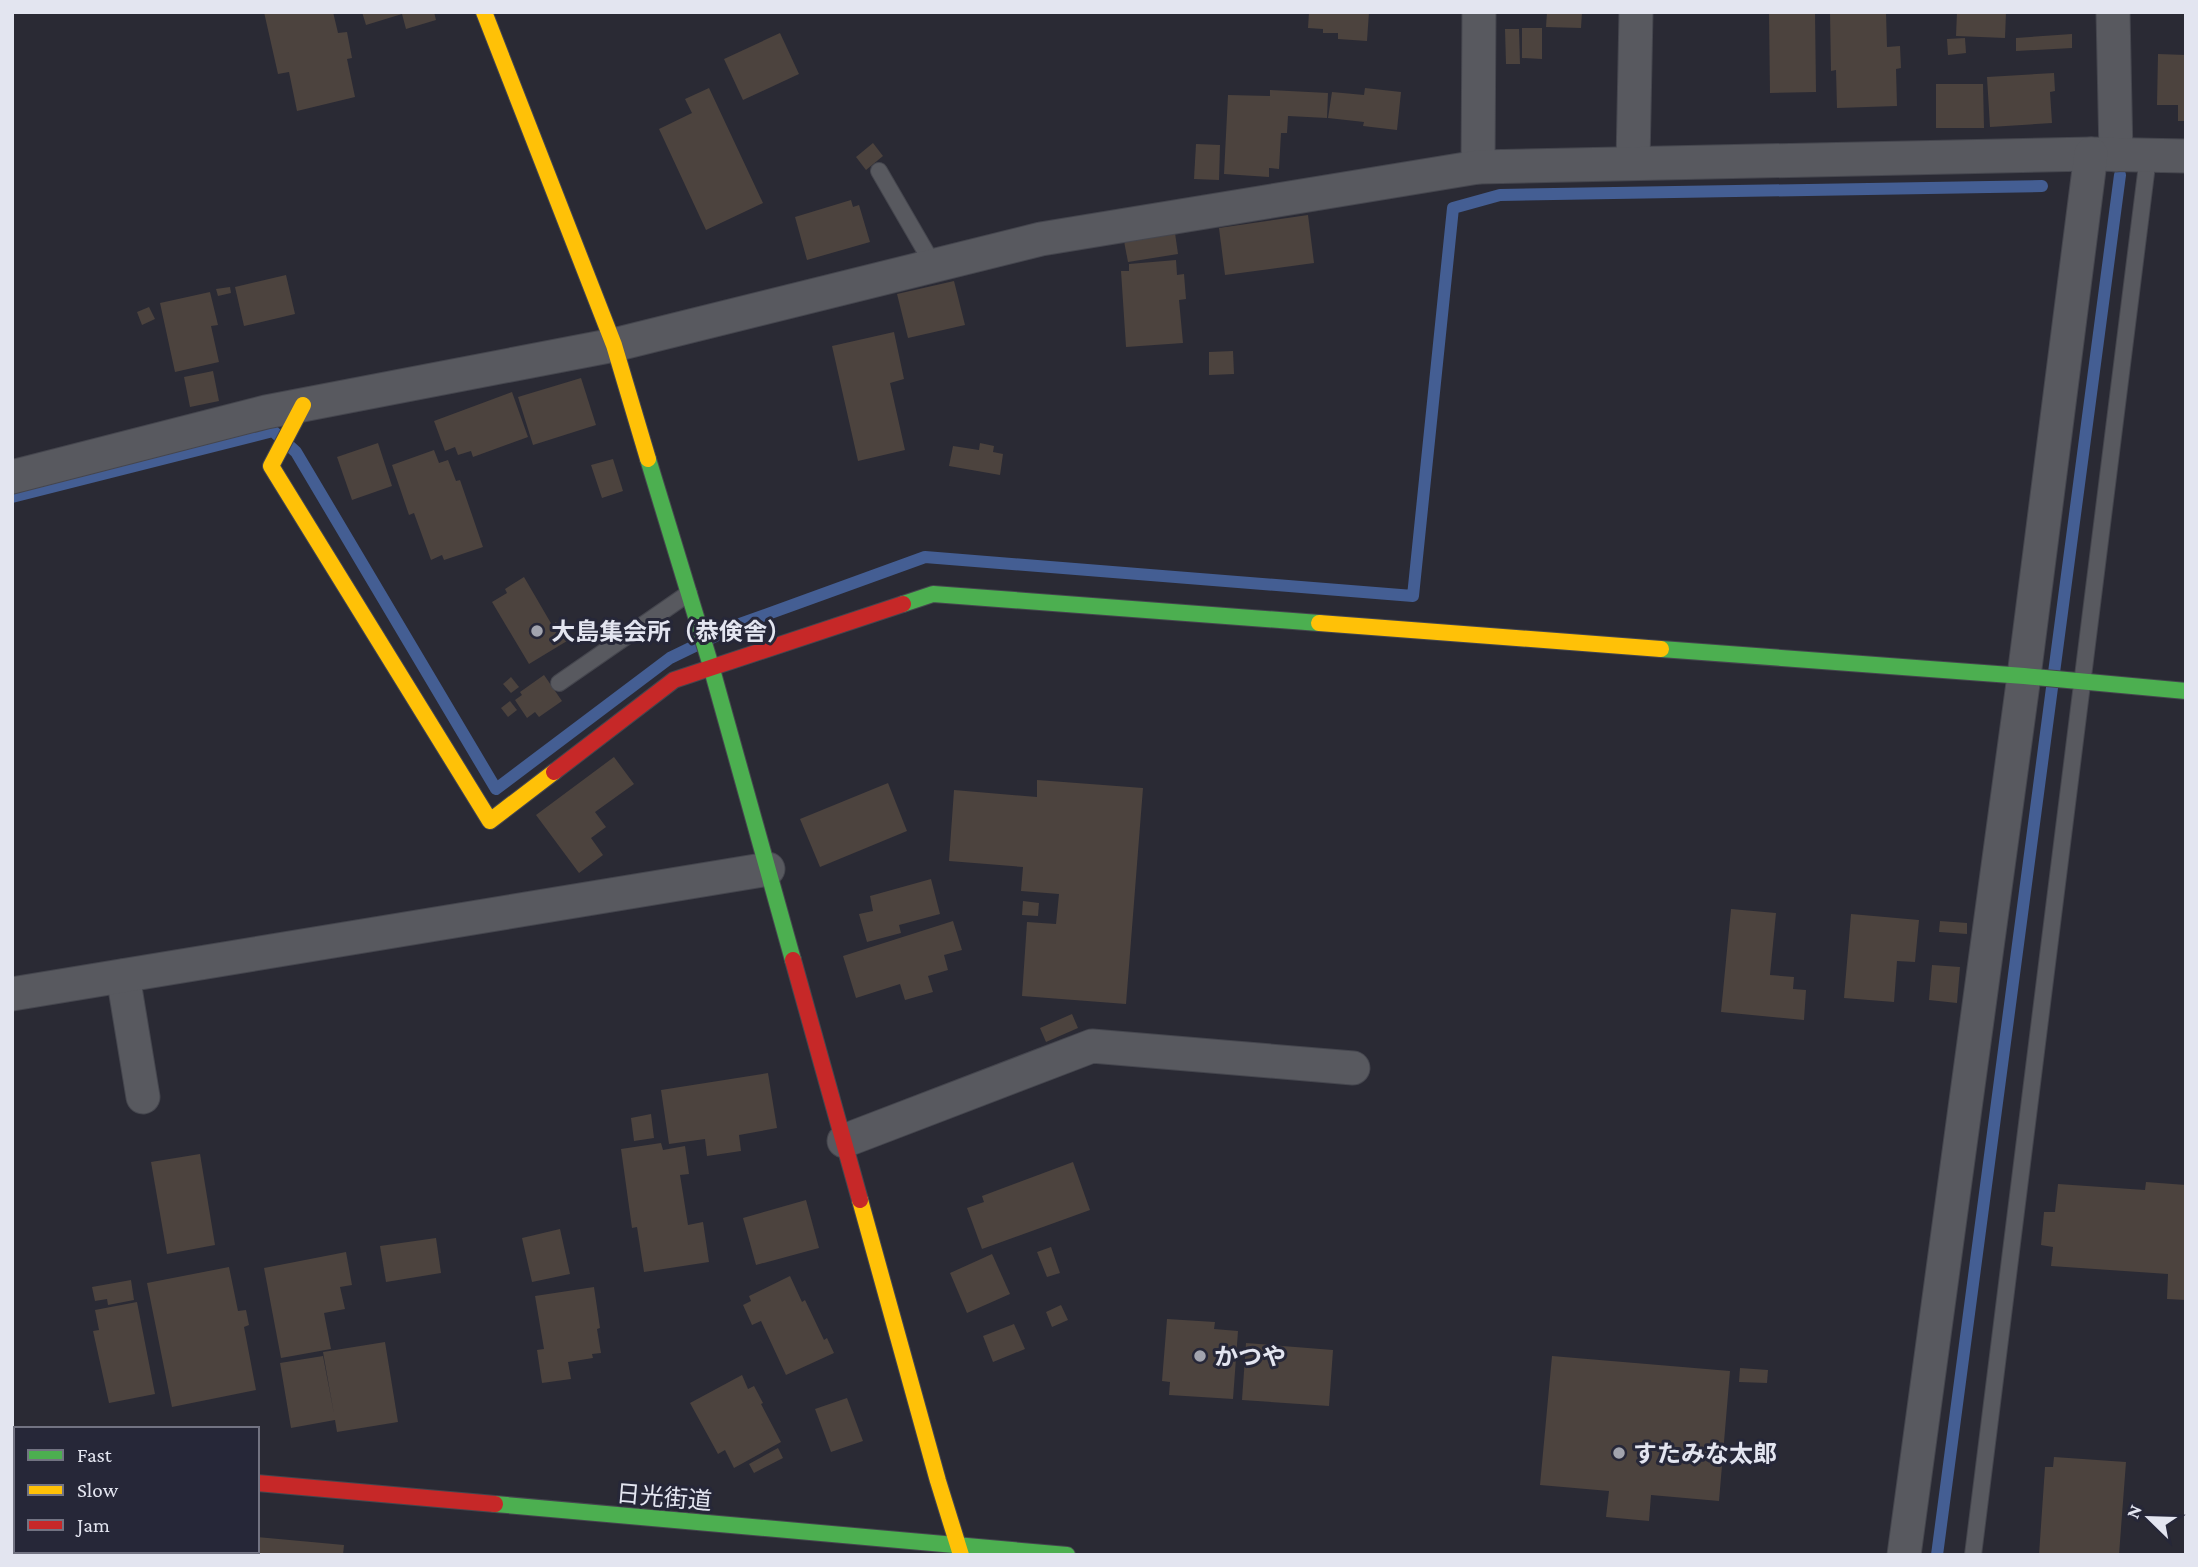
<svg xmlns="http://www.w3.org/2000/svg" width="2198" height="1567" font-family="'Crimson Pro','Noto Sans JP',serif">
<rect width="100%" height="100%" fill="#2a2a34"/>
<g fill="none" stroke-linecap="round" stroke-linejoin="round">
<g stroke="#445e93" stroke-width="12">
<polyline points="12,497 273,431 296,452 496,789 670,658 740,624 925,557 1413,596 1453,208 1500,195 2042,186"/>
<polyline points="1937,1555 2120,175"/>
</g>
</g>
<g fill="#4c433e">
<polygon points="264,12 333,12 338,33 347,32 352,58 347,59 355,97 297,111 289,72 278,74"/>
<polygon points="362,12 434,12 436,20 406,29 402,14 366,25"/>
<polygon points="1309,12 1369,12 1367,41 1338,39 1338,33 1323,33 1323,29 1308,28"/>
<polygon points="1547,12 1582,12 1581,28 1546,27"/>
<polygon points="1769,12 1815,12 1816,92 1770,93"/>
<polygon points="1830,12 1886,12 1887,47 1900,46 1901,68 1896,69 1897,106 1837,108 1836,70 1831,71"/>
<polygon points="1957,12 2006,12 2005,38 1956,36"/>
<polygon points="1522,28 1542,28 1542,59 1522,58"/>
<polygon points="1505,29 1519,29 1520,64 1506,64"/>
<polygon points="780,33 799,74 743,100 724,59"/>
<polygon points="2072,34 2072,48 2016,51 2016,38"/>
<polygon points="1965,38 1966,53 1948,55 1947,39"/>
<polygon points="2158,54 2186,55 2186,121 2178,121 2178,105 2157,105"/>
<polygon points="2054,73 2055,91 2050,92 2052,123 1990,127 1987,77"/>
<polygon points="1936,84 1983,84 1984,128 1936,128"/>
<polygon points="709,88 763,203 706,230 659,129 692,113 685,99"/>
<polygon points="1365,88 1401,92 1397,130 1363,126 1364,122 1328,118 1332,92 1364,95"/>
<polygon points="1270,90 1328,93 1327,118 1288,116 1287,133 1281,133 1279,169 1269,168 1269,177 1224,174 1228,95 1270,96"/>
<polygon points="873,143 883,156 866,170 856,157"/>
<polygon points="1196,144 1220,145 1219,180 1194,179"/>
<polygon points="851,200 853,207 859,205 870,242 807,260 795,217"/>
<polygon points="1308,215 1314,263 1225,275 1219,228"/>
<polygon points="1175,233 1178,254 1128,262 1124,241"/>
<polygon points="1176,260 1177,275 1184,274 1186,299 1179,300 1183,343 1126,347 1121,271 1129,271 1129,264"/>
<polygon points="286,275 295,314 244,326 235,287"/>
<polygon points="954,281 965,325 908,338 897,294"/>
<polygon points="230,287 231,293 218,296 216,289"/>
<polygon points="210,292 218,325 211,326 219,362 175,372 160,303"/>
<polygon points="149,307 155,319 142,325 137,312"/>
<polygon points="894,332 904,379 890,383 905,450 858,461 832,346"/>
<polygon points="1233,351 1234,374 1209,375 1209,352"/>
<polygon points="213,371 219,401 190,407 184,377"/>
<polygon points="581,378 596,425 533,445 518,397"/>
<polygon points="512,392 528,437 473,457 471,451 458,455 455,447 445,451 434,421"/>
<polygon points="378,443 392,486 352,500 337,457"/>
<polygon points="980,443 994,446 993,452 1003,454 1000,475 949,466 953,446 979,450"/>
<polygon points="434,450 439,463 448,460 456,481 460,480 483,547 444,560 442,555 431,560 414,513 409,515 392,465"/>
<polygon points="613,459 623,491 602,498 591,465"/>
<polygon points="524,577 552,625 556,622 567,641 529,664 492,602 507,593 505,589"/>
<polygon points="544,675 562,701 539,717 535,712 527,718 515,700 522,695 520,692"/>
<polygon points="511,677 519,687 511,693 503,684"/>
<polygon points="510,701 517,710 508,717 501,708"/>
<polygon points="614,757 634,784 595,812 606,827 591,838 603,855 579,873 536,815"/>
<polygon points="1037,780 1143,788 1126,1004 1022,996 1027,922 1056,924 1059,894 1021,891 1023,867 949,861 954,790 1037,797"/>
<polygon points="888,783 907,831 820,867 800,819"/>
<polygon points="931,879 940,914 899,925 901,933 867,942 859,914 873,911 870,896"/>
<polygon points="1023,901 1039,903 1038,916 1022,915"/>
<polygon points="1731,909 1776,913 1770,975 1794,977 1793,989 1806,990 1804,1020 1721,1012"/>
<polygon points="1851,914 1919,920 1915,962 1897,961 1894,1002 1844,998"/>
<polygon points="953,921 962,950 944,955 948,970 928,976 933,992 905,1000 900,984 856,998 843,956"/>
<polygon points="1940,921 1967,923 1967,934 1939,932"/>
<polygon points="1932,965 1960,967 1957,1003 1929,1000"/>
<polygon points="1072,1014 1078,1028 1046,1042 1040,1028"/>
<polygon points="768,1073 777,1128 739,1135 741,1151 707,1156 705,1139 669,1144 661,1090"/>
<polygon points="651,1114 654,1138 634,1141 631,1118"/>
<polygon points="661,1143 663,1150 685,1146 689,1174 680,1175 688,1225 703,1222 709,1262 644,1272 637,1227 632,1228 621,1149"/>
<polygon points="200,1154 215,1245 167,1254 151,1162"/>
<polygon points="1073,1162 1090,1210 982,1249 967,1208 984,1202 982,1196"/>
<polygon points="2146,1182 2186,1185 2186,1300 2167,1299 2168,1274 2051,1266 2053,1247 2041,1245 2044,1212 2055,1212 2058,1184 2145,1190"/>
<polygon points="806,1200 819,1248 756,1265 743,1218"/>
<polygon points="560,1229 570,1274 532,1282 522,1238"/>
<polygon points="436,1238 441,1273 386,1282 380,1246"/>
<polygon points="1051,1247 1060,1273 1047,1277 1037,1252"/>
<polygon points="346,1252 352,1285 340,1287 345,1309 324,1313 331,1349 281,1358 264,1268"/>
<polygon points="992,1254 1010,1294 967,1313 950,1273"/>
<polygon points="229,1267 238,1311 246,1310 249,1325 244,1327 256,1390 172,1407 147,1283"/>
<polygon points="790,1276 802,1302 805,1300 824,1340 827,1338 834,1353 786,1375 761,1321 752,1325 743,1305 751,1301 749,1296"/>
<polygon points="131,1280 134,1300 108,1305 107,1299 95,1301 92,1287"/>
<polygon points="594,1287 600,1328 597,1329 601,1353 592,1354 593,1358 568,1362 571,1379 542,1383 537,1350 544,1349 535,1296"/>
<polygon points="137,1302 155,1394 109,1403 93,1331 99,1330 95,1310"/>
<polygon points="1061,1305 1068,1320 1052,1327 1046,1312"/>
<polygon points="1167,1319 1215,1322 1214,1329 1238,1331 1233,1399 1169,1395 1170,1382 1162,1381"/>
<polygon points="1014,1324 1025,1349 993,1362 983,1336"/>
<polygon points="385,1342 398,1422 337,1432 335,1420 291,1428 280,1363 323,1356 334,1414 323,1352"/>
<polygon points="1246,1343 1333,1350 1329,1406 1242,1400"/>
<polygon points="1552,1356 1730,1371 1719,1501 1651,1495 1649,1521 1606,1517 1609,1491 1540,1485"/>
<polygon points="1740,1368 1768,1370 1767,1383 1739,1382"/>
<polygon points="742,1375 748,1389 754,1386 763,1403 761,1404 781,1442 734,1468 725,1450 718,1454 690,1403"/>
<polygon points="847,1398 863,1441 831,1452 815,1409"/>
<polygon points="778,1448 783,1458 754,1473 749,1464"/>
<polygon points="2054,1457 2126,1462 2119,1555 2039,1555 2045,1467 2053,1467"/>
<polygon points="12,1512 16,1513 16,1551 257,1551 257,1537 344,1545 343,1555 12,1555"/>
</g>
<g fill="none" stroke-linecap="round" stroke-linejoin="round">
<defs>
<g id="lane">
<polyline points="879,171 934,266"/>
<polyline points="559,683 689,593"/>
<polyline points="1973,1555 2146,173 2146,155"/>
</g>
<g id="street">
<polyline points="2113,12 2116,155"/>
<polyline points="1633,162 1636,12"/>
<polyline points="1478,167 1479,12"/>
<polyline points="12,477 266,412 614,345 1041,239 1478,167 2091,154 2186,156"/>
<polyline points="123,976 143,1097"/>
<polyline points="12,994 768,869"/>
<polyline points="844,1141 1092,1046 1353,1068"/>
<polyline points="1904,1555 2024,676 2091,154"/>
</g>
<g id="fast">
<polyline points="648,459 711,666 793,960"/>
<polyline points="903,604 933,594 1319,623"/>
<polyline points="1661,649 2024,676 2186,691"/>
<polyline points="12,1461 16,1461"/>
<polyline points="495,1504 1067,1555"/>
</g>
<g id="slow">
<polyline points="484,12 614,345 648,459"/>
<polyline points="303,405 271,466 490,821 554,772"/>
<polyline points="1319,623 1661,649"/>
<polyline points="860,1200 938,1481 961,1555"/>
</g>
<g id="jam">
<polyline points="554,772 674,680 903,604"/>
<polyline points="793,960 860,1200"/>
<polyline points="257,1483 495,1504"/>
</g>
</defs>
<use href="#lane" stroke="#45464e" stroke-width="18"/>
<use href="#street" stroke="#45464e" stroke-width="35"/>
<use href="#fast" stroke="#45464e" stroke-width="18"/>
<use href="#slow" stroke="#45464e" stroke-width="18"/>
<use href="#jam" stroke="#45464e" stroke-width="18"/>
<use href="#lane" stroke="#58595f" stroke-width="16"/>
<use href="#street" stroke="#58595f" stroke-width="33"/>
<use href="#fast" stroke="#4caf50" stroke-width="16"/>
<use href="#slow" stroke="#ffc107" stroke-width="16"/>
<use href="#jam" stroke="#c62828" stroke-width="16"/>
</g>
<g fill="#a2a4ae" stroke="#262738" stroke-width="2.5">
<circle cx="537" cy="631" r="7"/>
<circle cx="1200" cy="1356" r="7"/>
<circle cx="1619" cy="1453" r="7"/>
</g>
<g text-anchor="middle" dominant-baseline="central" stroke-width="6" stroke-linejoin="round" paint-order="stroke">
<g font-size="24" font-weight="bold" fill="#e3e5f0" stroke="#262738" text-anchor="start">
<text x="551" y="631">大島集会所（恭倹舎）</text>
<text x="1214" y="1356">かつや</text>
<text x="1633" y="1453">すたみな太郎</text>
</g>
<g font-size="24" fill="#e3e5f0" stroke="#262738">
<text transform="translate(664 1497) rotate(5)">日光街道</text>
</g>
</g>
<rect width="2198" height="1567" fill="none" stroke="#e3e5f0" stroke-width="28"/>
<rect x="14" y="1427" width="245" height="126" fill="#262738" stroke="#727382" stroke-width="2"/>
<rect x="28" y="1450" width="35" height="10" fill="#4caf50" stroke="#727382" stroke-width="2"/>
<text x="77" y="1462" font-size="21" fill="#e3e5f0">Fast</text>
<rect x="28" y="1485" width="35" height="10" fill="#ffc107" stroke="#727382" stroke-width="2"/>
<text x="77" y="1497" font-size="21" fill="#e3e5f0">Slow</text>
<rect x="28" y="1520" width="35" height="10" fill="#c62828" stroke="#727382" stroke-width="2"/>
<text x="77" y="1532" font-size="21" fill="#e3e5f0">Jam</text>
<g transform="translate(2149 1518) rotate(293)" stroke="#262738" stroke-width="5" paint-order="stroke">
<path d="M0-5L12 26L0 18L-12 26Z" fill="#e3e5f0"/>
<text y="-10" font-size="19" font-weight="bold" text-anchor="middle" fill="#e3e5f0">N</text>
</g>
</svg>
